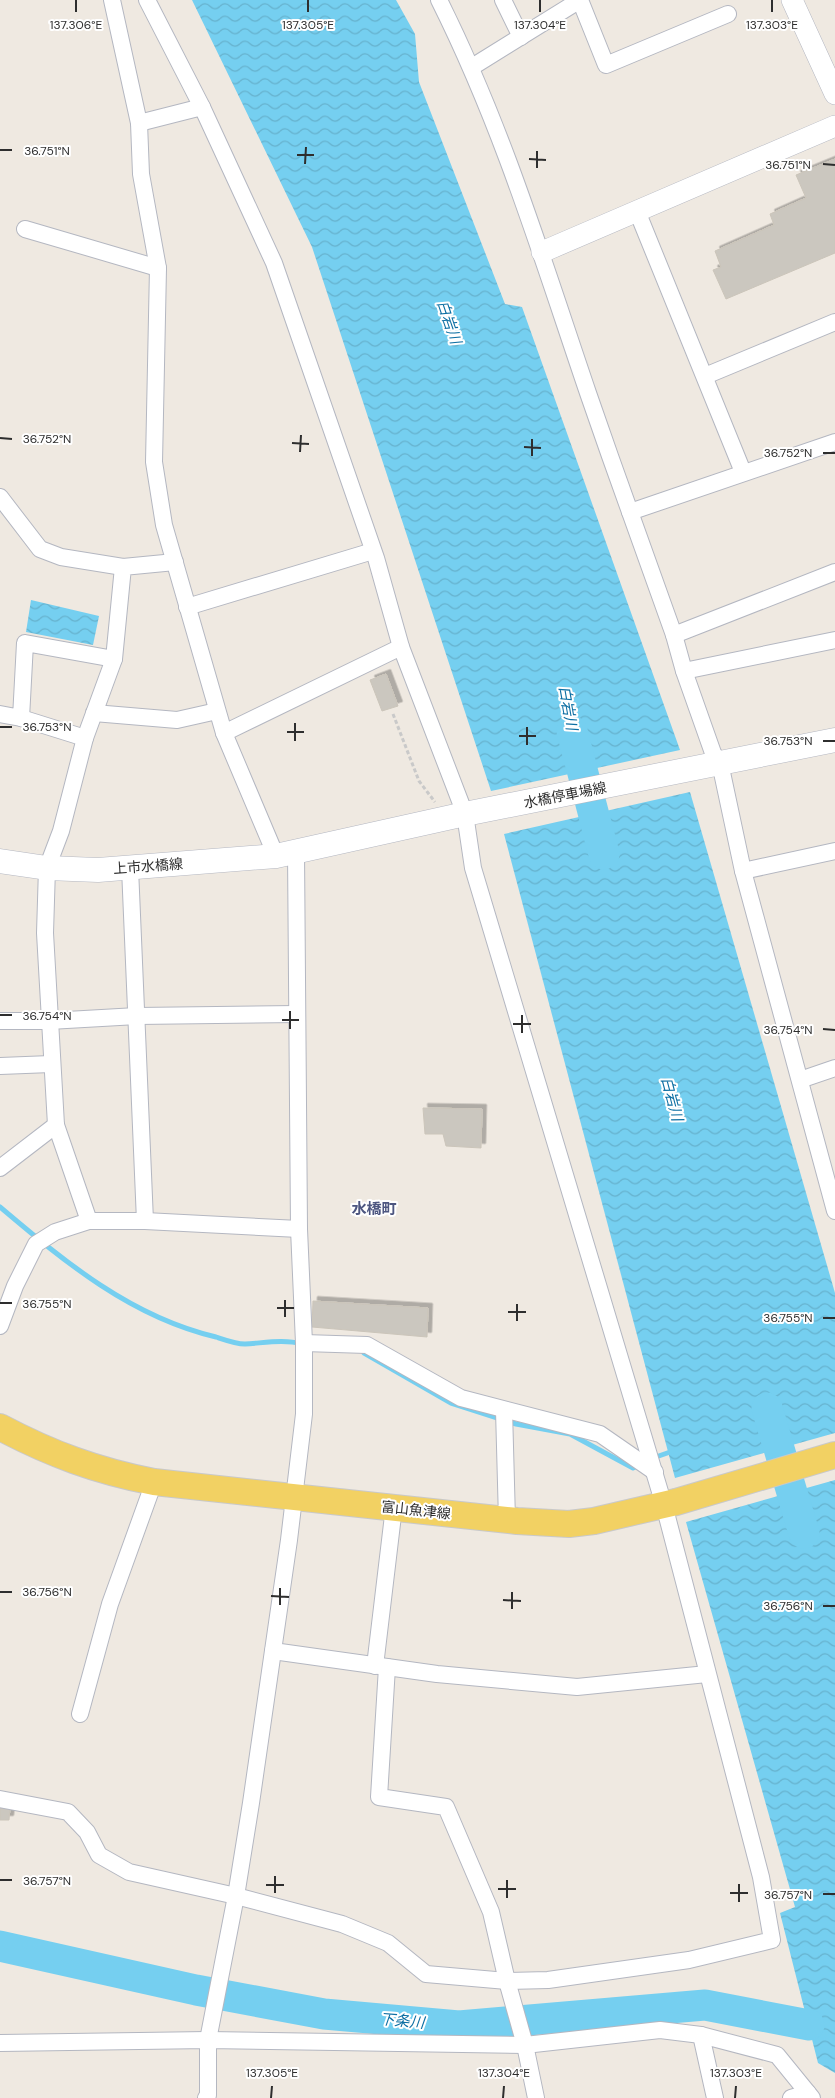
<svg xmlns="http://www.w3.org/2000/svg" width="835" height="2098" font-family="'DM Sans','Noto Sans JP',sans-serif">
<defs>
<pattern id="water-waves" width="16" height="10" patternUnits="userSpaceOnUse" patternTransform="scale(1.25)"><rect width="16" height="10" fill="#75cff0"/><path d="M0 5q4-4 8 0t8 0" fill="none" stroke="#66b2ce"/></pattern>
<filter id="shadow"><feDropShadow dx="4.5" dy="-4.5" stdDeviation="0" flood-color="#0004"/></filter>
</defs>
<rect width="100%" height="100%" fill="#efe9e1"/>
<g fill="url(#water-waves)">
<polygon points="192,0 396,0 415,34 419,82 505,304 522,307 680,750 491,791 312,247"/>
<polygon points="31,600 99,616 93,645 26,632"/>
<polygon points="690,792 835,1293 835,1433 675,1478 504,834"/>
<polygon points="835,1480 835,2073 818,2063 780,1913 795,1907 686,1522"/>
</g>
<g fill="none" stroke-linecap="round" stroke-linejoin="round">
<g stroke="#75cff0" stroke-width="5">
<path d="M 0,1207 C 65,1262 131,1317 216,1337 C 225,1340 236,1344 245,1344 C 264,1343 284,1339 302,1344"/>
<polyline points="364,1353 451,1403 516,1424 570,1434 633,1468 639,1465"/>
<polyline points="653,1458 673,1451"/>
</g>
<g stroke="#75cff0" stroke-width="31">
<polyline points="572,731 604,854"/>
<polyline points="767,1408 804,1533"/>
<polyline points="0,1946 196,1990 324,2014 459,2026 705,2005 809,2025"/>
</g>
</g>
<g fill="#cbc7bf" stroke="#cbc5ba" filter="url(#shadow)">
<polygon points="835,159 835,253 726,299 713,270 721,267 715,251 774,225 770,214 806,198 796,175"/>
<polygon points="386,674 398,706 382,711 370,680"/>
<polygon points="423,1108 482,1109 481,1148 446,1146 443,1134 425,1134"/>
<polygon points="313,1301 428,1308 427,1337 312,1327"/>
<polygon points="0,1805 10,1807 9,1820 0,1820"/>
</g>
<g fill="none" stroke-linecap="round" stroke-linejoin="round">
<defs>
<g id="minor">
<polyline points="112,0 139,123 141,174 158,268 154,462 164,525 224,733 276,856"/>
<polyline points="147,0 202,107"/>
<path d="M 439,0 C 503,128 542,258 588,393 C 616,474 645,555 674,635 L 684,671 L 713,753 L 720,763 L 743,871 L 835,1211"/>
<polyline points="503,0 521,37"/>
<polyline points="580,0 606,65 728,14"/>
<polyline points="472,67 580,0"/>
<polyline points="637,211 743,472"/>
<polyline points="25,229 158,268"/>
<polyline points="705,376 835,322"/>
<polyline points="0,497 40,549 61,557 123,567"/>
<polyline points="630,512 835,442"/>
<polyline points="187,607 373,551"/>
<polyline points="674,635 835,572"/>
<polyline points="684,671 835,640"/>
<polyline points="94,713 177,720 217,711"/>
<polyline points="0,714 21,718 25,643 114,659"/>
<polyline points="21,718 85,738"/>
<polyline points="224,733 401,647"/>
<polyline points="130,868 145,1221"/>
<polyline points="743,871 835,851"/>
<polyline points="0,1021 49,1021 137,1016 297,1014"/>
<polyline points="0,1066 51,1064"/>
<polyline points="800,1080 835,1068"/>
<polyline points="0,1168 56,1125"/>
<polyline points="89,1221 56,1125 45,933 47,868 61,831 85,738 114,659 123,567 175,562"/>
<polyline points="0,1326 15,1286 36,1244 55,1232 89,1221 145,1221 299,1229"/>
<polyline points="304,1343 367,1345 461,1398 600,1434 655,1472"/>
<polyline points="504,1410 507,1520"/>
<polyline points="273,1651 437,1674 577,1687 707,1674"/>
<polyline points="375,1666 394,1507"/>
<polyline points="387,1667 379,1797 446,1807 491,1912 507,1981 525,2045 536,2098"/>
<polyline points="80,1714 110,1604 154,1482"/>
<polyline points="0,1799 68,1812 87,1832 99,1855 129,1872 236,1896 342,1924 388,1943 426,1974 507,1981 548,1980 689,1960 772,1940 761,1877 664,1505 473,868 465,814 401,647 376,558 274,263 202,107 139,123"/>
<polyline points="701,2035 715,2098"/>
<polyline points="0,2043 208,2040 525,2045 660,2030 701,2035 777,2055 812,2098"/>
<polyline points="206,2098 208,2095 208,2040 236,1896 251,1803 289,1540 304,1414 304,1343 299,1229 296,852"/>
<polyline points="791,2098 808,2093"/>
</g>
<g id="tertiary">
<polyline points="792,0 835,94"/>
<polyline points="542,252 835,126"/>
</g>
<polyline id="secondary" points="0,861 47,868 98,870 276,856 465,814 835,740"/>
<path id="primary" d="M 0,1427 C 51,1454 97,1471 154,1482 L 517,1521 L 569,1524 L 594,1521 L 676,1502 L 835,1455"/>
</defs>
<use href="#minor" stroke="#b4b7c1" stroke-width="18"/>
<use href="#tertiary" stroke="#b4b7c1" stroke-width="22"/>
<use href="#secondary" stroke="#b4b7c1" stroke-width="25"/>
<use href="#primary" stroke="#c9c9c9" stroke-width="28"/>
<polyline stroke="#c9c9c9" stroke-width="3" stroke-dasharray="4 2.5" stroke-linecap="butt" points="393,714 419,781 435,802"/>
<use href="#minor" stroke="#fff" stroke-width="16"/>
<use href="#tertiary" stroke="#fff" stroke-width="21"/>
<use href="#secondary" stroke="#fff" stroke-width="24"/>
<use href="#primary" stroke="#f2d163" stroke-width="26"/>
</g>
<path fill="none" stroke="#2e2e2e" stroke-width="2" d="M 76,12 L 76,0M 308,12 L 308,0M 540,12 L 540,0M 772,12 L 772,0M 0,150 L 12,150M 297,155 L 314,155M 529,159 L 546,160M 305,164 L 306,147M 823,164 L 835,165M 537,168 L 537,151M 0,438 L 12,439M 292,443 L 309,444M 524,447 L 541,448M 300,452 L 301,435M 823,453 L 835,453M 532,456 L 532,439M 0,727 L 12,727M 287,732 L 304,732M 519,736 L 536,736M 295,741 L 295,723M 823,741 L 835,741M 527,745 L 527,727M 0,1015 L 12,1015M 282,1020 L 299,1020M 513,1024 L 531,1024M 290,1029 L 290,1011M 823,1029 L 835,1030M 522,1033 L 522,1015M 0,1303 L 12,1303M 277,1308 L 294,1308M 508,1312 L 526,1312M 285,1317 L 285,1300M 823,1318 L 835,1318M 517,1321 L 517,1304M 0,1592 L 12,1592M 271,1596 L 289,1597M 503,1600 L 521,1601M 280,1605 L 280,1588M 823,1606 L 835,1606M 512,1609 L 512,1592M 0,1880 L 12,1880M 266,1885 L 284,1885M 498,1889 L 516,1889M 275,1893 L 275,1876M 730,1893 L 748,1893M 823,1894 L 835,1894M 507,1898 L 507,1880M 739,1902 L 739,1884M 271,2098 L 272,2086M 503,2098 L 504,2086M 735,2098 L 736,2086"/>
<g text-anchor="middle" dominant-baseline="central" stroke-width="4" stroke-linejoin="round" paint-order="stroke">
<g font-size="14" fill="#2e2e2e" stroke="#fff">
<text transform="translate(565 795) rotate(-11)">水橋停車場線</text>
<text transform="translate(148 866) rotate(-4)">上市水橋線</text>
<text transform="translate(416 1510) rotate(6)">富山魚津線</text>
</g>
<g font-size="15" font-style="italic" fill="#0d6fa3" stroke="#fff">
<text transform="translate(449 322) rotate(71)">白岩川</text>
<text transform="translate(568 708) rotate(80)">白岩川</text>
<text transform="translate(672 1099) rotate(75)">白岩川</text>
<text transform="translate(402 2021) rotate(5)">下条川</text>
</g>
<g font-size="15" font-weight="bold" fill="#4d5680" stroke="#fff">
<text x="374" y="1209">水橋町</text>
</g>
</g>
<g font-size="12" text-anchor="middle" fill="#2e2e2e" stroke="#fff" stroke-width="4" stroke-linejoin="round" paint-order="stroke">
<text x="76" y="29">137.306°E</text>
<text x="308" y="29">137.305°E</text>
<text x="540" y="29">137.304°E</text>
<text x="772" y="29">137.303°E</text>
<text x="47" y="155">36.751°N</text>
<text x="788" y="169">36.751°N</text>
<text x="47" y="443">36.752°N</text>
<text x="788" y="457">36.752°N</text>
<text x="47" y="731">36.753°N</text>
<text x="788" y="745">36.753°N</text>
<text x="47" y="1020">36.754°N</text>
<text x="788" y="1034">36.754°N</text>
<text x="47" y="1308">36.755°N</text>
<text x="788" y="1322">36.755°N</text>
<text x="47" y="1596">36.756°N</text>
<text x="788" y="1610">36.756°N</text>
<text x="47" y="1885">36.757°N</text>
<text x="788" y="1899">36.757°N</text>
<text x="272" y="2077">137.305°E</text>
<text x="504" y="2077">137.304°E</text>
<text x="736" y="2077">137.303°E</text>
</g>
</svg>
